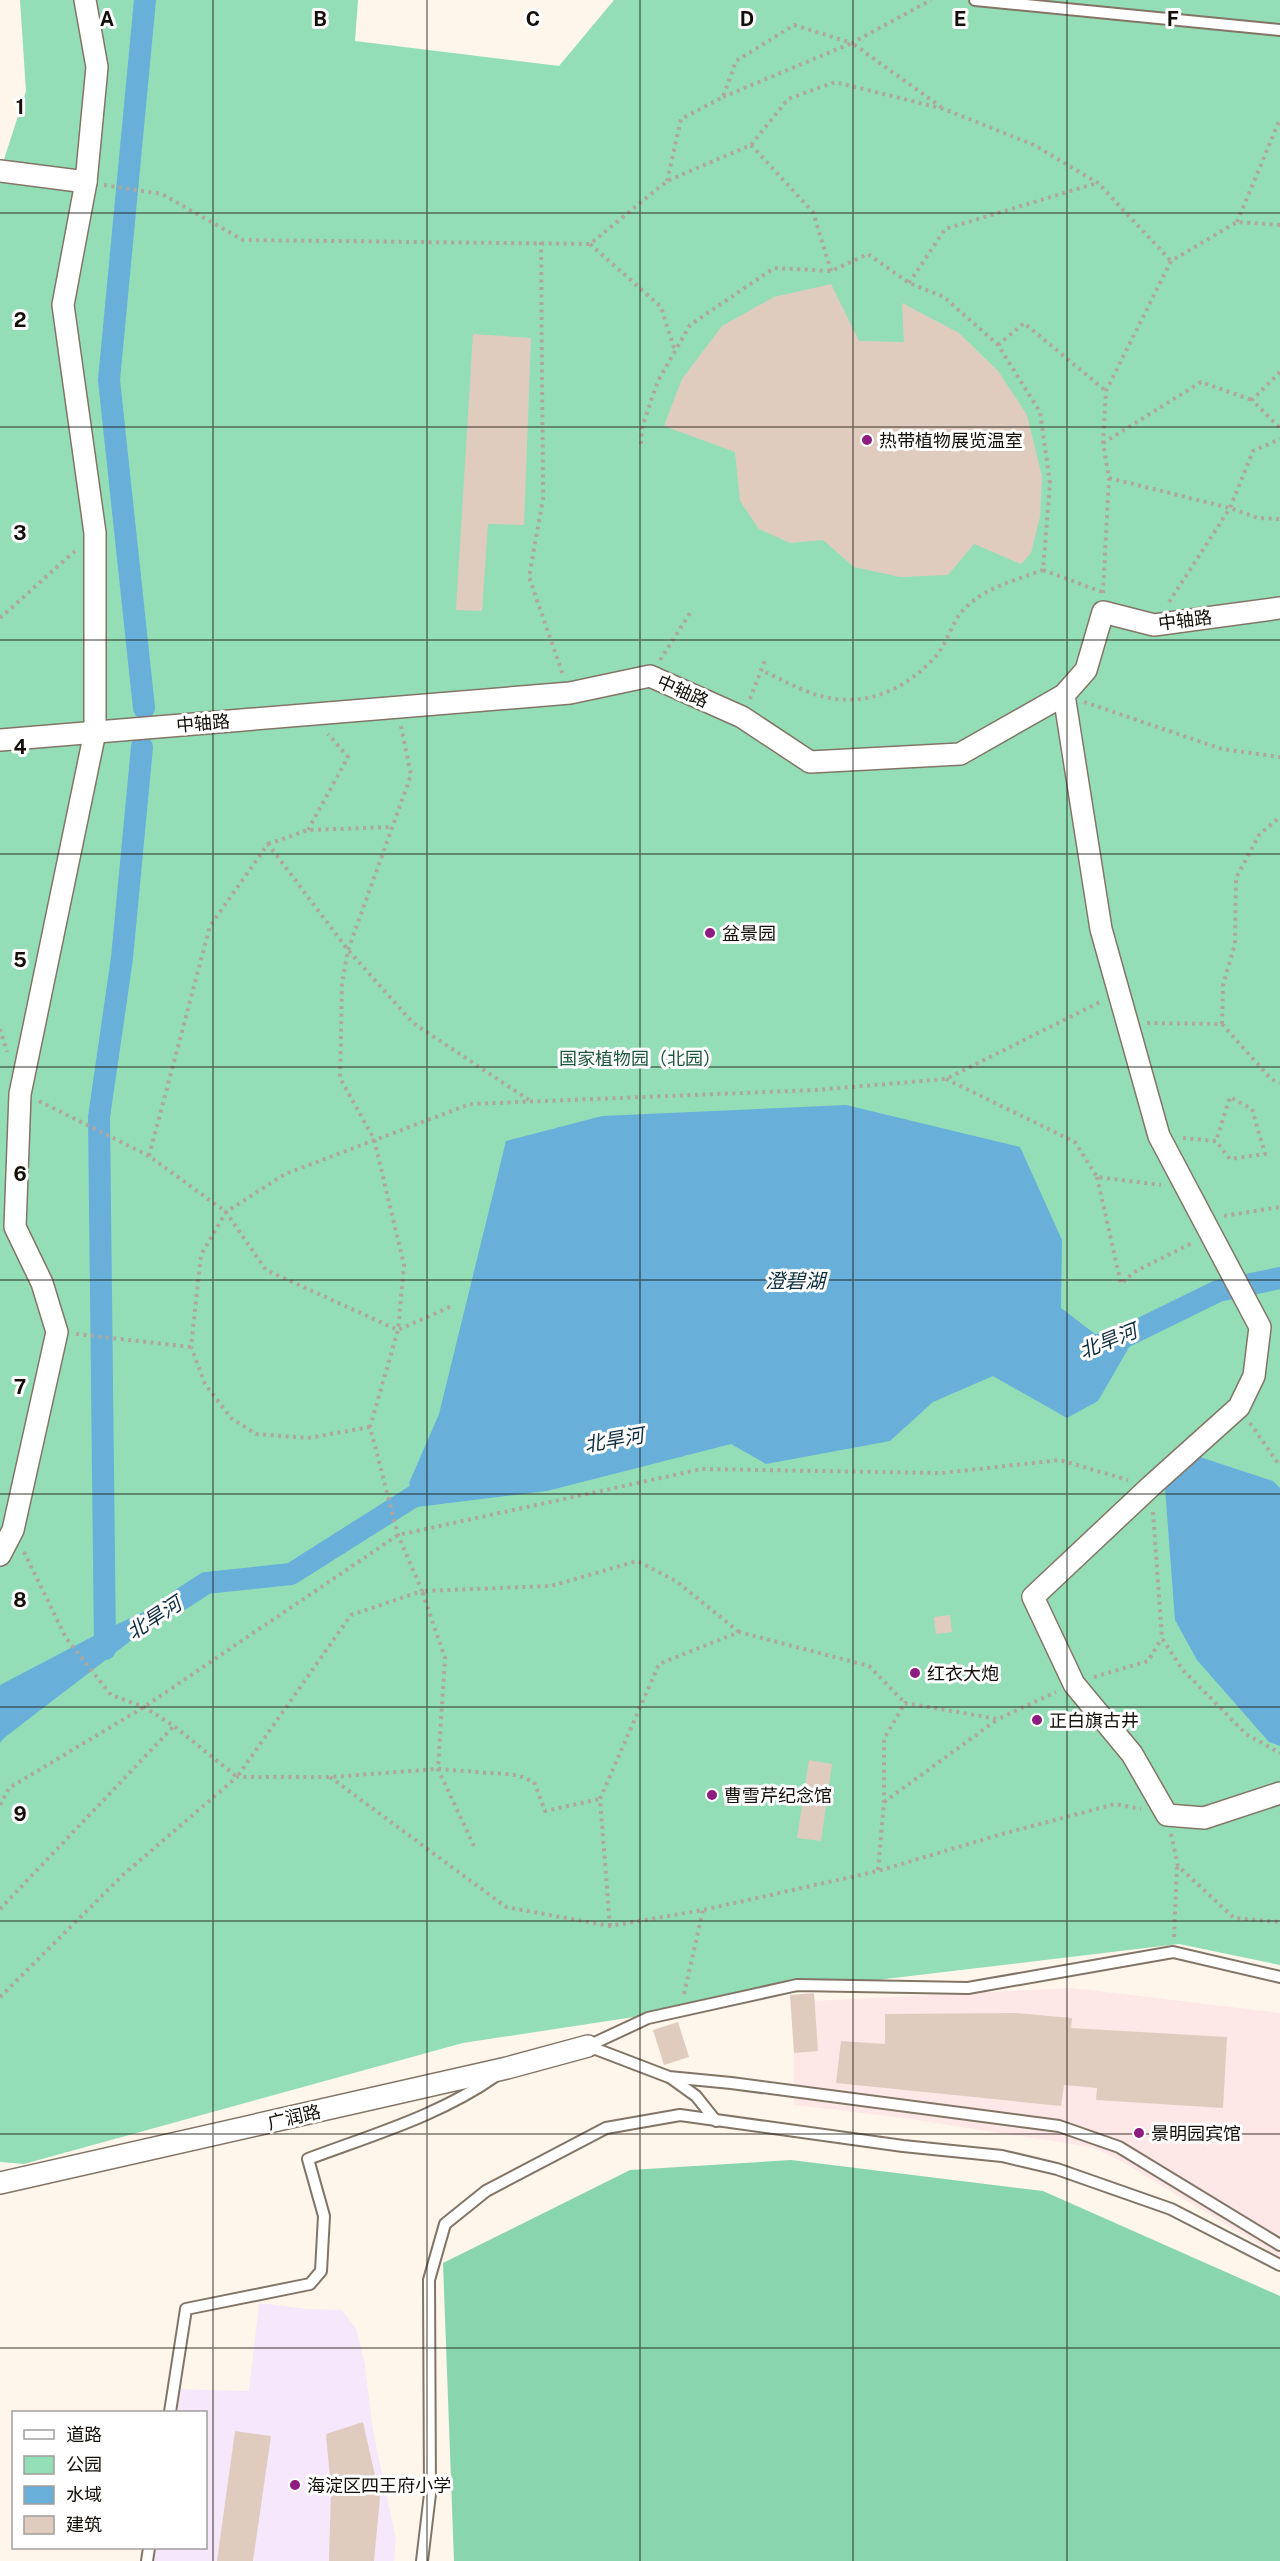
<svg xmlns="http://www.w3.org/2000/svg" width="1280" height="2561" font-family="'Public Sans','Noto Sans SC',sans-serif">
<rect width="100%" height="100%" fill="#fef5eb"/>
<polygon fill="#fde7e7" points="1072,1988 1280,2013 1280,2257 1121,2161 1091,2147 904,2118 794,2105 794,2002"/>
<polygon fill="#f6e7fa" points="259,2303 308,2309 342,2310 356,2329 364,2360 373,2431 396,2540 394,2561 142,2561 144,2548 206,2548 206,2412 164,2412 168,2389 249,2391"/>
<polygon fill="#94deb7" points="20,0 358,0 355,41 559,66 614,0 1280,0 1280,1965 1179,1944 885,1979 463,2043 24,2164 0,2162 0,172 26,91"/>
<polygon fill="#89d6ae" points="791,2160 1043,2191 1280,2296 1280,2561 454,2561 443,2263 630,2170"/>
<g fill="#68afda">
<polygon points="846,1105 1020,1147 1062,1240 1061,1308 1095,1334 1139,1330 1098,1401 1067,1418 993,1376 933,1402 890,1441 766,1464 731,1444 547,1491 417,1507 409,1483 439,1414 506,1141 602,1116"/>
<polygon points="1200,1457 1273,1481 1280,1488 1280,1746 1269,1742 1197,1660 1175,1620 1165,1488"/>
<polygon points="206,1583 4,1738 0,1743 0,1685 107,1629"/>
</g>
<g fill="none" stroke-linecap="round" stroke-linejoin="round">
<g stroke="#68afda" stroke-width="22">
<polyline points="144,708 109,380 145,0"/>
<polyline points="1112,1343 1218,1291 1280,1278"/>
<polyline points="180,1600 206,1583 291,1574 438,1481"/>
<polyline points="105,1649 99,1117 122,958 142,747"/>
</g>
</g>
<g fill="#e0ccbf">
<polygon points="831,284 859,341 904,342 902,303 959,333 998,371 1027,415 1042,477 1040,517 1031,553 1021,564 974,544 948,575 900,577 854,567 823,540 790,543 759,529 740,501 735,452 664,426 682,379 722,326 774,297"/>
<polygon points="473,334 531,338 524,525 488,524 482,611 456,610"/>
<polygon points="950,1615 952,1632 936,1634 934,1617"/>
<polygon points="809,1760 832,1764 821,1841 797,1838"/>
<polygon points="814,1993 818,2051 794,2053 790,1995"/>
<polygon points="1015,2013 1072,2018 1071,2028 1227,2037 1223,2108 1096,2100 1097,2088 1064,2085 1061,2106 836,2083 841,2041 885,2044 885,2014"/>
<polygon points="678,2022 689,2057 664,2065 653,2030"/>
<polygon points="363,2422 380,2498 374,2561 329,2561 331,2489 326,2434"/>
<polygon points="235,2431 271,2436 253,2561 217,2561"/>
</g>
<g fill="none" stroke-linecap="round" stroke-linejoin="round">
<defs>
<g id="lane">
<polyline points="975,0 1280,30"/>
<polyline points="588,2046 669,2077 731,2083 1059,2126 1119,2147 1280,2245"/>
<polyline points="588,2046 648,2018 797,1985 968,1988 1173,1952 1280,1977"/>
<polyline points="671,2078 696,2096 716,2121"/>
<path d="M 170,2412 L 186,2309 L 310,2284 L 321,2271 L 324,2216 L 308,2159 C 372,2135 441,2115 497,2075"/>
<polyline points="147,2561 149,2548"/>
<polyline points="422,2561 430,2494 429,2280 445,2224 486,2191 606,2128 680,2115 903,2146 1002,2156 1057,2169 1171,2209 1280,2265"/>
</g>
<g id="street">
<polyline points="0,171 86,182"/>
<polyline points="1064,695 1101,929 1159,1136 1260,1327 1254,1376 1239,1407 1151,1486 1033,1597 1074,1684 1132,1754 1167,1815 1204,1818 1280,1793"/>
<polyline points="0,740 570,693 650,676 742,717 810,762 960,754 1064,695 1086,670 1103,612 1154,625 1280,608"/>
<polyline points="0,1555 13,1530 57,1332 42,1283 15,1227 20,1094 95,732 95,533 63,305 86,182 97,67 85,0"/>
<polyline points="0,2183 507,2068 588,2046"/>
</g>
</defs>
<use href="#lane" stroke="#837566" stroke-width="14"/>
<use href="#street" stroke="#837566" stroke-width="24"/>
<g stroke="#aea79e" stroke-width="4" stroke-dasharray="3 4.5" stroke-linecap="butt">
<polyline points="723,97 852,43 941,107"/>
<polyline points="751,145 813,212 831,271"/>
<polyline points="667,181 681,119 723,97 736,61 794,25 852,43 931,0"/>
<polyline points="104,185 162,194 243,240 590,244 667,181 751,145 788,99 835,82 944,109 1034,145 1098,183 1171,261"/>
<polyline points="1237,222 1280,119"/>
<polyline points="541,242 543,499 529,577 563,675"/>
<polyline points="590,244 661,307 675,351"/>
<polyline points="909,283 945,229 1097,183"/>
<polyline points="998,345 1024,323 1106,391"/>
<polyline points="1280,372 1252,400 1280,428"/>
<polyline points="1103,443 1201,382 1252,400"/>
<path d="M 641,444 L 642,427 L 658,381 L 690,325 L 774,268 L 831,271 L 868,254 L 909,283 L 944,297 L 998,345 L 1040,412 L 1050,483 L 1043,570 C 1016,580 987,587 966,607 C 952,620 948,643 935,657 C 905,690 865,708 821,696 C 801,691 781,679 763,671"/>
<polyline points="1109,478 1230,508 1258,518 1280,519"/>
<polyline points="1043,570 1102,592"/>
<polyline points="1103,593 1109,478 1103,443 1106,391 1171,261 1237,222 1280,225"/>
<polyline points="1169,602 1230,508 1253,451 1280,439"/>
<polyline points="0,618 75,551"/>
<polyline points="660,660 692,610"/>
<polyline points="750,699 765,660"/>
<polyline points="1084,702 1222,749 1280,757"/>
<polyline points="308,830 348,757 328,734"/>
<polyline points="268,844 308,830 393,827"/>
<polyline points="1147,1023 1222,1024 1271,1079 1280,1083"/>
<polyline points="1222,1024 1223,985 1235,944 1236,878 1259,835 1280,817"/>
<polyline points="0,1029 7,1052"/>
<polyline points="946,1079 1075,1142 1097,1177 1161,1185"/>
<polyline points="39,1101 149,1156 226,1212 266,1270 398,1330 452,1306"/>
<polyline points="1183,1138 1216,1141 1230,1159 1265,1154 1252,1109 1230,1097 1216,1141"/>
<polyline points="149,1156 210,926 268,844 348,950 413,1023 532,1102"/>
<polyline points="1097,1177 1121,1284 1134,1272 1192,1243"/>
<polyline points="1224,1216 1280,1207"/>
<polyline points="76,1334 191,1347"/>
<polyline points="1250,1423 1280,1466"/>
<polyline points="370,1427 308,1438 256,1434 231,1418 205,1384 191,1347 201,1255 226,1212 285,1174 470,1104 816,1090 946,1079 1100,1002"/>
<polyline points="1153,1512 1162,1638 1182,1669 1246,1734 1280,1753"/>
<polyline points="24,1552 66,1638 111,1695 144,1707 174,1726 237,1777 351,1615 422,1591 398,1535 370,1427 398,1330 404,1265 374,1139 340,1078 342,983 348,950 411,775 401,726"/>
<polyline points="1094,1677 1148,1661 1162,1638"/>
<polyline points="330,1777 506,1907 610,1926 703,1910 878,1871 1002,1834 1115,1804 1141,1809"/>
<polyline points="884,1802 998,1719"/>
<polyline points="0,1805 9,1788 144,1707 398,1535 702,1469 942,1473 1060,1460 1128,1480"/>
<polyline points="1171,1834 1178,1866 1234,1918 1280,1922"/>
<polyline points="474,1846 438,1769 445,1658 422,1591 551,1586 637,1561 676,1581 739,1632"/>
<polyline points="878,1870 884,1802 884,1739 905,1703 998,1719 1056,1692"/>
<polyline points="0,1909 174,1726"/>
<polyline points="610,1926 600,1799 659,1664 739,1632 869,1666 905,1703"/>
<polyline points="1174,1937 1177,1867"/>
<polyline points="684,1994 703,1910"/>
<polyline points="0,1997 124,1874 237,1777 330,1777 438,1769 517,1775 534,1782 545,1811 600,1799"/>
</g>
<use href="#lane" stroke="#fff" stroke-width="10"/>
<use href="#street" stroke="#fff" stroke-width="21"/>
</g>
<path fill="none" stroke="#140f09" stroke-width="1.5" stroke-opacity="0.55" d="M 213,0 L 213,2561M 427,0 L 427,2561M 640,0 L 640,2561M 853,0 L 853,2561M 1067,0 L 1067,2561M 0,213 L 1280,213M 0,427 L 1280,427M 0,640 L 1280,640M 0,854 L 1280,854M 0,1067 L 1280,1067M 0,1280 L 1280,1280M 0,1494 L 1280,1494M 0,1707 L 1280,1707M 0,1921 L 1280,1921M 0,2134 L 1280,2134M 0,2348 L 1280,2348"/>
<g fill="#8c1c7f" stroke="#fff" stroke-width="2">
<circle cx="867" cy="440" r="6"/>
<circle cx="710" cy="933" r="6"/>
<circle cx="915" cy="1673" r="6"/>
<circle cx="1037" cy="1720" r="6"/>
<circle cx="712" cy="1795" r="6"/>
<circle cx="1139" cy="2133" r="6"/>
<circle cx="295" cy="2485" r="6"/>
</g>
<g text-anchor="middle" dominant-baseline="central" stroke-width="6" stroke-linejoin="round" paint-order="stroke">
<g font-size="18" fill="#140f09" stroke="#fff" text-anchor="start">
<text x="879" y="440">热带植物展览温室</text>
<text x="722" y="933">盆景园</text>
<text x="927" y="1673">红衣大炮</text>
<text x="1049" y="1720">正白旗古井</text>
<text x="724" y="1795">曹雪芹纪念馆</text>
<text x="1151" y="2133">景明园宾馆</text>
<text x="307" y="2485">海淀区四王府小学</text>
</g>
<g font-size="18" fill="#140f09" stroke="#fff">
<text transform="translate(1185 620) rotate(-7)">中轴路</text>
<text transform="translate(683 691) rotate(24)">中轴路</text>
<text transform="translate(203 723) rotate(-5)">中轴路</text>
<text transform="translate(294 2117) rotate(-13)">广润路</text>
</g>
<g font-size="18" fill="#1c563c" stroke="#fff">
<text x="640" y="1058">国家植物园（北园）</text>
</g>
<g font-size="20" font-style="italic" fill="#0d2d40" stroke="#fff">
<text x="795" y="1281">澄碧湖</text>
<text transform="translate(1108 1341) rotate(-22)">北旱河</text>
<text transform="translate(614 1440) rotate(-10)">北旱河</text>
<text transform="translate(154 1618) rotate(-33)">北旱河</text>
</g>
</g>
<g font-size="20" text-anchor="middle" font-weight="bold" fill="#140f09" stroke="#fff" stroke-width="6" stroke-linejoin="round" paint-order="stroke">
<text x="107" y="26">A</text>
<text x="320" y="26">B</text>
<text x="533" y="26">C</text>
<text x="747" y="26">D</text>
<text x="960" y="26">E</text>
<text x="1173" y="26">F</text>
<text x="20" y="114">1</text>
<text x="20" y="327">2</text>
<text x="20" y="540">3</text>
<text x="20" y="754">4</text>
<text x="20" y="967">5</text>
<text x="20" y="1181">6</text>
<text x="20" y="1394">7</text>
<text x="20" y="1607">8</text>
<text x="20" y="1821">9</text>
</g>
<rect x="12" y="2411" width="195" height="138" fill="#ffffff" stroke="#a19f9d" stroke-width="1.5"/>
<rect x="24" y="2430" width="30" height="9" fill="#ffffff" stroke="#a19f9d" stroke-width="1.5"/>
<text x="66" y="2441" font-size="18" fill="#140f09">道路</text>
<rect x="24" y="2456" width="30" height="18" fill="#94deb7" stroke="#a19f9d" stroke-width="1.5"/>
<text x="66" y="2471" font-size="18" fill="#140f09">公园</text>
<rect x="24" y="2486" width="30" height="18" fill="#68afda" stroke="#a19f9d" stroke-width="1.5"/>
<text x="66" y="2501" font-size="18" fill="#140f09">水域</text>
<rect x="24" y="2516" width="30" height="18" fill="#e0ccbf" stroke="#a19f9d" stroke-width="1.5"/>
<text x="66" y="2531" font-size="18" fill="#140f09">建筑</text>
</svg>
